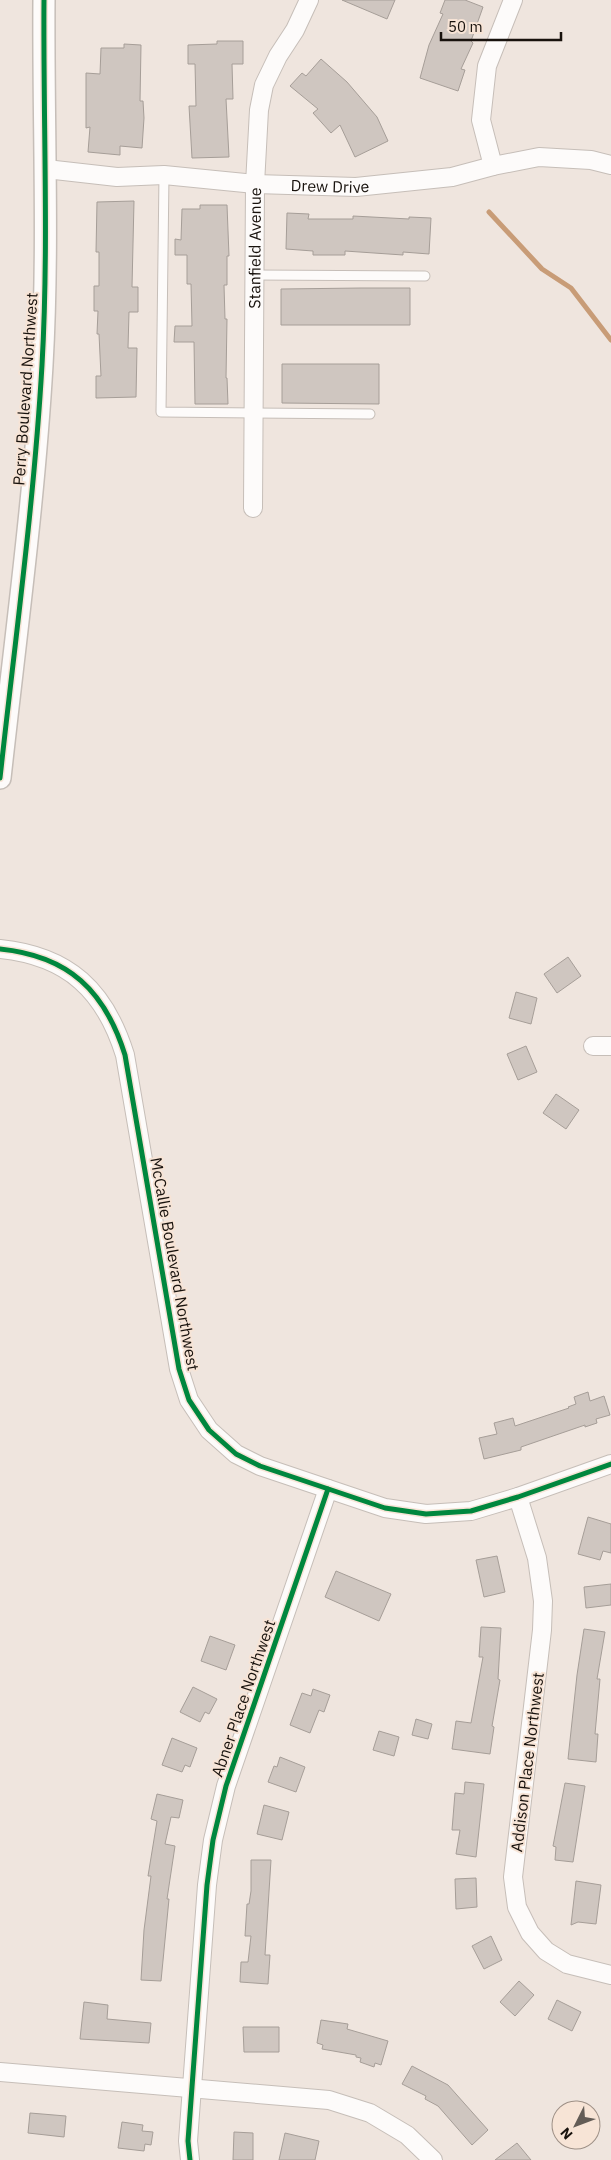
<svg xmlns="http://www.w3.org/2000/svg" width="611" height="2160" font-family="'IBM Plex Sans',sans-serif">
<rect width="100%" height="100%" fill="#efe5de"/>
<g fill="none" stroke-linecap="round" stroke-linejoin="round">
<polyline stroke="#c89c77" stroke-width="5" points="489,212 542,269 571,288 611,340"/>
</g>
<g fill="#cfc6c0" stroke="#a69e98">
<polygon points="342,0 395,0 387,19"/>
<polygon points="445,0 465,0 483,7 471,41 473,43 461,69 465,70 458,91 420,78 429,45 443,14 440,13"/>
<polygon points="217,41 243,41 243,64 232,64 233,99 226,99 229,157 192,158 189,106 196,106 195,64 188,64 188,45 217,44"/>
<polygon points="124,44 141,45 140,101 143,101 144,118 142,148 120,146 120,155 88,152 90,127 86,128 86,73 100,74 101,48 124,48"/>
<polygon points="321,59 347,82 377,117 388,141 355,157 340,125 331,133 313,113 318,109 290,86 302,73 306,76"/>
<polygon points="134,201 132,287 138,287 138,312 129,312 128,348 137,348 136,397 96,398 96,376 101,376 99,334 97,334 98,311 94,311 94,286 99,286 99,252 96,252 97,202"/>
<polygon points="200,205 227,205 229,256 227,256 227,285 224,285 225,319 227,319 226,378 227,378 228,404 195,404 194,342 174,342 175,326 192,326 191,284 187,284 187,255 175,255 175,239 181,240 182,209 200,209"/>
<polygon points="287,213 309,214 308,219 353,219 353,216 409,219 409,217 431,218 429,254 403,252 403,255 345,251 345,255 313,255 313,251 286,249"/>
<polygon points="361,288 410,288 410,325 281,325 281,289"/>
<polygon points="282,364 379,364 379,404 282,403"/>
<polygon points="568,957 581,976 557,993 544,974"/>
<polygon points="516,992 537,998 531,1024 509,1018"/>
<polygon points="526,1046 537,1072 518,1080 507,1054"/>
<polygon points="556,1094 579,1110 566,1129 543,1113"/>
<polygon points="588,1392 590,1401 604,1396 610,1415 596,1419 597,1423 585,1427 585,1425 521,1447 521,1450 484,1459 479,1438 497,1434 494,1423 513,1418 515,1426 569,1408 568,1407 576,1404 574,1397"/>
<polygon points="588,1517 611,1524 611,1553 603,1551 600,1560 578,1554"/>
<polygon points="497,1556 505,1592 484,1597 476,1560"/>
<polygon points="336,1571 391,1594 379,1621 325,1597"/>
<polygon points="611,1584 611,1605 586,1608 584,1587"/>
<polygon points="481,1627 501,1628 498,1679 500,1680 492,1726 494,1727 490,1754 452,1749 456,1721 471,1723 483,1657 479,1657"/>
<polygon points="584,1629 605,1632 597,1679 600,1679 595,1734 598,1734 596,1762 568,1759 577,1675"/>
<polygon points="210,1636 235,1645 226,1670 201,1661"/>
<polygon points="193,1687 217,1699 209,1714 205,1712 200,1722 180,1712"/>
<polygon points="313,1689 330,1695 324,1712 319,1710 310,1733 290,1725 302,1693 311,1696"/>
<polygon points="416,1719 432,1724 428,1739 412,1735"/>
<polygon points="379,1731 399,1737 394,1756 373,1750"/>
<polygon points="172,1738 197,1748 190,1767 185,1765 182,1772 162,1765"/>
<polygon points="280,1757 305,1767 296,1792 268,1782 274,1766 277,1767"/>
<polygon points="465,1782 484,1784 476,1857 456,1854 460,1830 452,1830 455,1793 464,1794"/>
<polygon points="565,1783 585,1786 573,1862 555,1860 556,1847 553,1846"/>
<polygon points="157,1794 183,1800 179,1818 171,1817 165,1844 175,1846 167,1899 169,1899 161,1981 141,1980 144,1930 151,1876 148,1876 157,1821 151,1819"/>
<polygon points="264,1805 289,1812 282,1840 257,1834"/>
<polygon points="251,1860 271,1860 265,1955 270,1955 268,1984 240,1982 241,1962 248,1962 251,1936 245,1936 247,1904 249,1904 251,1891"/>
<polygon points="476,1878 477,1907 456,1909 455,1879"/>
<polygon points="576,1881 601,1885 596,1924 578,1922 571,1925"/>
<polygon points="491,1936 502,1960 484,1969 472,1946"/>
<polygon points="519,1981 534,1995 515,2016 500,2002"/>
<polygon points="557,2000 581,2012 572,2031 548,2019"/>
<polygon points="84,2002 108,2005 107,2019 151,2023 149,2043 80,2039"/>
<polygon points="321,2020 348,2024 347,2029 388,2041 381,2065 375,2063 374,2067 360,2062 361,2058 356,2057 356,2055 322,2049 323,2045 317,2043"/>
<polygon points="243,2027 279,2027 279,2052 244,2052"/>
<polygon points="412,2066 448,2085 488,2130 472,2145 438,2106 425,2099 426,2096 402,2084"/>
<polygon points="30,2113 66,2116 64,2137 28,2133"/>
<polygon points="122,2122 143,2125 142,2131 153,2132 151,2145 145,2144 144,2151 118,2148"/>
<polygon points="234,2132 253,2133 253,2160 233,2160"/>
<polygon points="285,2133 319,2141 315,2160 279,2160"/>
<polygon points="517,2143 531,2160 495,2160"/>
</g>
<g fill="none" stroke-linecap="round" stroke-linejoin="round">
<defs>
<g id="service">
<polyline points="164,175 161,412 370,414"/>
<polyline points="255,275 425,276"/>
</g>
<g id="minor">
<polyline points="493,166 481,120 487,66 513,0"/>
<path id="s1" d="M 46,169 L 117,177 L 164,175 L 255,184 L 356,187 L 452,177 L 493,166 L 539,157 L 591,160 L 611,165"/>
<path id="s2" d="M 253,508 L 255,184 L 259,110 L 264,85 L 278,56 L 295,30 L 309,0"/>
<path d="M 0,949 C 69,956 105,991 125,1055 L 179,1369 L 189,1400 L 209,1430 L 236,1454 L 260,1466 L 385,1508 L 426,1514 L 471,1511 L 518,1497 L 611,1464"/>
<polyline points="593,1046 611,1046"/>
<polyline points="518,1497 537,1558 543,1601 542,1630 513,1877 517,1907 530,1933 546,1951 567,1964 611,1975"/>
<polyline points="0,2072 329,2100 370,2113 407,2135 433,2160"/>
<polyline points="190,2160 188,2141 192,2087 207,1885 213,1840 226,1786 328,1489"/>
</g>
<path id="tertiary" d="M 0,778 C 15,641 34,503 42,365 C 49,243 43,122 44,0"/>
</defs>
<use href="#service" stroke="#c6beb8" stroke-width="11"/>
<use href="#minor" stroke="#c6beb8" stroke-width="20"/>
<use href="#tertiary" stroke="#c6beb8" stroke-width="24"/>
<use href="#service" stroke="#fdfbfa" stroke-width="9"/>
<use href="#minor" stroke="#fdfbfa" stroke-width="18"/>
<use href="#tertiary" stroke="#fdfbfa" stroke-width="21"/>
<defs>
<g id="cycleway">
<path d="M 0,778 C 15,641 34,503 42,365 C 49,243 43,122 44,0"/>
<path d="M 0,949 C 69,956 105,991 125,1055 L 179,1369 L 189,1400 L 209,1430 L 236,1454 L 260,1466 L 385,1508 L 426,1514 L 471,1511 L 518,1497 L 611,1464"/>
<polyline points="190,2160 188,2141 192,2087 207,1885 213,1840 226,1786 328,1489"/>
</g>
</defs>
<use href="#cycleway" stroke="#f7e4d6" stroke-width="8"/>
<use href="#cycleway" stroke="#00873e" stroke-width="5"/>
</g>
<g text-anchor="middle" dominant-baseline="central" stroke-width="4" stroke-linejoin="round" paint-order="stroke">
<g font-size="16" fill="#18120d" stroke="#f7e4d6">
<text stroke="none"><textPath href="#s1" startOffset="285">Drew Drive</textPath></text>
<text stroke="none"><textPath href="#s2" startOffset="260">Stanfield Avenue</textPath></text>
<text transform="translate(25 389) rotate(-86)">Perry Boulevard Northwest</text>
<text transform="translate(175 1264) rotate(80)">McCallie Boulevard Northwest</text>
<text transform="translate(243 1698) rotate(-71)">Abner Place Northwest</text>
<text transform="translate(527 1762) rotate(-83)">Addison Place Northwest</text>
</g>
</g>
<g transform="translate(576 2125) rotate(228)"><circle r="24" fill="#f7e4d6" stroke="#9e9086"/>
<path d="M0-4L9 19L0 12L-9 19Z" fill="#635c56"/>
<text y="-8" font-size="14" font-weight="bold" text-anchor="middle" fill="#18120d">N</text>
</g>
<path d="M441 32v8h120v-8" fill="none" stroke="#18120d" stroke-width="2.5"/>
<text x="448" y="32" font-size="15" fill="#18120d" stroke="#f7e4d6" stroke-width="4" paint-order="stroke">50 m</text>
</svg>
